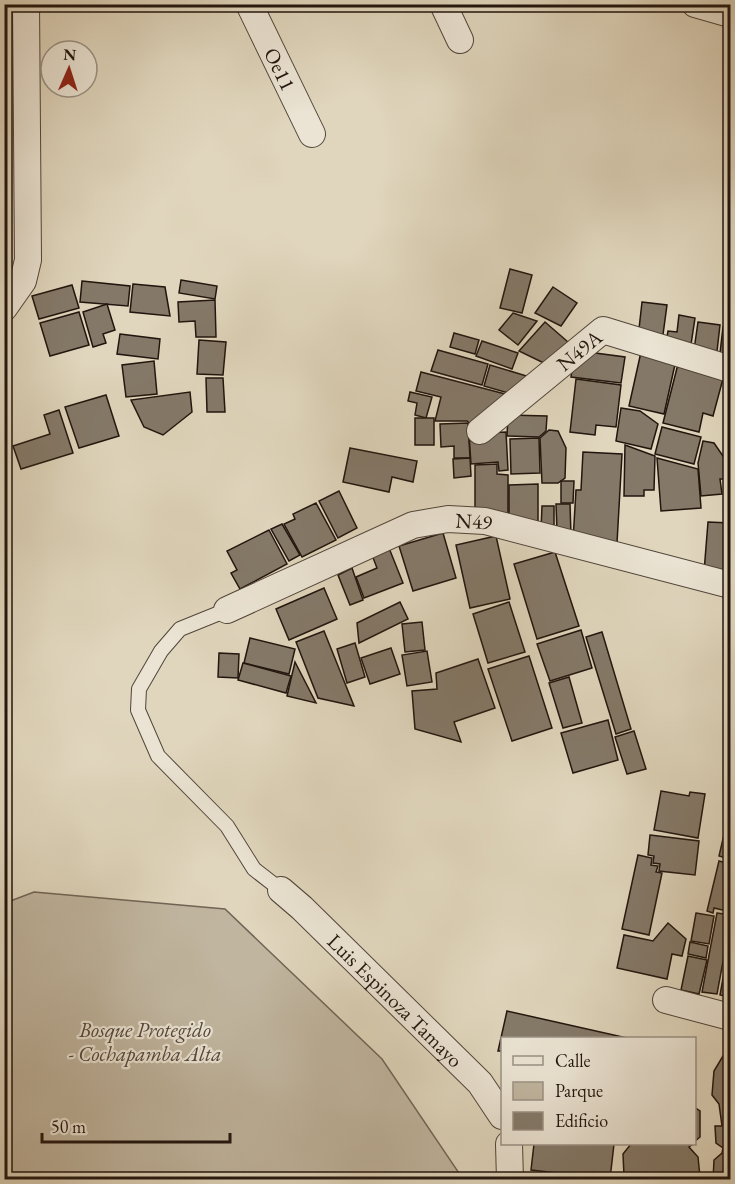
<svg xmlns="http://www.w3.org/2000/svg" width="735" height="1184" font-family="'EB Garamond',serif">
<rect width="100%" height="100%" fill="#e0d6bd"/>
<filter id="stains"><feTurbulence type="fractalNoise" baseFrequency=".00333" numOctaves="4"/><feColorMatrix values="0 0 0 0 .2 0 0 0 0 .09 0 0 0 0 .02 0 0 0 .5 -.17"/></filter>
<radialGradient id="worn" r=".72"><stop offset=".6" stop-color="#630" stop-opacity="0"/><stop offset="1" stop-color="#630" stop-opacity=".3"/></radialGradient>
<polygon fill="#c0b59f" stroke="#706556" stroke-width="1.5" points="34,892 225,909 382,1059 461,1176 450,1180 5,1179 5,903"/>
<g fill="#847969" stroke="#21150e" stroke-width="1.5">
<polygon points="510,269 532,275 522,313 500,308"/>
<polygon points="181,280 217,286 215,299 179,293"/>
<polygon points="82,281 130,286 128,306 80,302"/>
<polygon points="133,284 165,287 170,316 130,312"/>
<polygon points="72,285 79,308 39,319 32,296"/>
<polygon points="553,287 577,303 561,326 535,313"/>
<polygon points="215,300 216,337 196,337 195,321 179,322 178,302"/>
<polygon points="642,302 667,305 662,342 638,338"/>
<polygon points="107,304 115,330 103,334 106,343 93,347 83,312"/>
<polygon points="79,312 89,345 50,356 40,323"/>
<polygon points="513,313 537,321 518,345 499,330"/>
<polygon points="679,315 695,318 690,351 665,348 668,331 677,332"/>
<polygon points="545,322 568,342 548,365 519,351"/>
<polygon points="698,322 720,325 716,360 693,357"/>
<polygon points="723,327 730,328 730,364 719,362"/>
<polygon points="454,333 479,340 475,354 450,347"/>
<polygon points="120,334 160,339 158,359 117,354"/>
<polygon points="199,340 226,342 223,375 197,374"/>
<polygon points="482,341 518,353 512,369 476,356"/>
<polygon points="438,350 488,364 482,385 431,371"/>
<polygon points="580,351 625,357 621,383 571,377 574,355"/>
<polygon points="641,352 676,360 664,414 629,406"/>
<polygon points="154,361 157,394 126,397 122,365"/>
<polygon points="678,364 724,375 713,416 703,413 699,432 663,423"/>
<polygon points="490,365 530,377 512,394 484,386"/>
<polygon points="421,372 509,395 475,428 467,421 435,421 441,397 416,391"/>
<polygon points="206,378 223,378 225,412 207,412"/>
<polygon points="576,379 621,385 616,427 596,425 595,435 570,432"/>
<polygon points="190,392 192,412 163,435 144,427 131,400"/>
<polygon points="410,392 432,397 426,418 415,415 417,403 408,401"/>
<polygon points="106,395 119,436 79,448 65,407"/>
<polygon points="621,408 640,411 658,424 651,449 616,441"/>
<polygon points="59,410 73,453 21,469 13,446 50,434 44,415"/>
<polygon points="508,415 547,416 546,431 539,437 507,436"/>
<rect x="415" y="418" width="19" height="27"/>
<polygon points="468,423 470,458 454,458 454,446 441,447 440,424"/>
<polygon points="662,427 701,437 694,464 655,454"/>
<polygon points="549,430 558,431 566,448 565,478 558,483 542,483 540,438"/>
<polygon points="506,432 508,470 499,471 498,462 471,464 469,434"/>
<polygon points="539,438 540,473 511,474 510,439"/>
<polygon points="703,441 714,443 725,459 727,479 720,479 722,494 701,496 698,463"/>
<polygon points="625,445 655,456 654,490 644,490 644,496 624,496"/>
<polygon points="350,448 417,461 413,482 392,477 389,492 343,482"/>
<polygon points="583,452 622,454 617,543 573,541 576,490 581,490"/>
<polygon points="470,458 471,476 454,478 453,459"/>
<polygon points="657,458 698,469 701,508 661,511"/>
<polygon points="497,464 497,474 508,475 508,518 475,507 475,465"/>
<polygon points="561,481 574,481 573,503 561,503"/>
<polygon points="538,484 538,523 509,522 509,485"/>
<polygon points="339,491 357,528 338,538 319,501"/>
<polygon points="316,503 336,540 302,557 284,524 295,519 293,514"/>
<polygon points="556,504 570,504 571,536 557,531"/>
<polygon points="542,506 554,506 554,531 541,531"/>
<polygon points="708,522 730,523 730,574 704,572"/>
<polygon points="282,524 300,555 289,561 271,529"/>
<polygon points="269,530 287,564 240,589 231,573 237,570 227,551"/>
<polygon points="443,533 456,578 413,591 399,546"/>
<polygon points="496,536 510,599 470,608 456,545"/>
<polygon points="389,548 403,583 364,598 356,577 377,568 372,555"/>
<polygon points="555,552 579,626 537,639 514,564"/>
<polygon points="352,568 363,600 350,605 338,575"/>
<polygon points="324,588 337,619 289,640 276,609"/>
<polygon points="400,602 408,619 359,643 357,623"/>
<polygon points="509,602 525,652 488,663 473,614"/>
<polygon points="422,622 425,650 405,652 402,624"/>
<polygon points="581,630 592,668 550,681 537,644"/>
<polygon points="324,631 354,706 318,698 296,642"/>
<polygon points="602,632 631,729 616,734 586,637"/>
<polygon points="250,638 295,649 289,674 244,663"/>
<polygon points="355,643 365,677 347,683 337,649"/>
<polygon points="391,648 400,674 370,684 361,658"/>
<polygon points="427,651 432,682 407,686 402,655"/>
<polygon points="219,653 239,654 238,678 218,677"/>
<polygon points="529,656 552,728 512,741 488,669"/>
<polygon points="478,659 495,708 454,722 461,742 415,729 412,691 437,689 436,673"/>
<polygon points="295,662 316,703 287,696"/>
<polygon points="243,663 291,676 286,693 238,680"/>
<polygon points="569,677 582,723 563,728 549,683"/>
<polygon points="608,720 618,760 573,773 561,733"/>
<polygon points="634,731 646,769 627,774 615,737"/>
<polygon points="661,791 689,796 690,792 705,794 698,838 654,830"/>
<polygon points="729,813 730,813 730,859 719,856"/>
<polygon points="650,835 699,841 695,875 659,871 660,864 653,863 654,856 648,855"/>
<polygon points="638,855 652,858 651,865 658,866 656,872 662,873 649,935 622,929"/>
<polygon points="719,861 730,864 730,898 727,911 714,908 713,913 707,911"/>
<polygon points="696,913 714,916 709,944 691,941"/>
<polygon points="717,913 730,915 730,924 717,994 702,992"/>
<polygon points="668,923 686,939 682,956 672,954 667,979 617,968 624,935 653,941"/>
<polygon points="730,940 730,997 720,995"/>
<polygon points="690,942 708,946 706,958 688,954"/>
<polygon points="688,956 707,960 699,994 681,990"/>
<polygon points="507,1011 627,1038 502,1038 502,1051 498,1051"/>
<polygon points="723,1056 730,1058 730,1180 713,1180 714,1160 722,1153 723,1148 716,1143 715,1126 722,1126 719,1104 712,1095 714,1071"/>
<polygon points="694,1107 700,1111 700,1137 694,1142"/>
<polygon points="534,1144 614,1144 610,1179 531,1170"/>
<polygon points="631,1144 693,1144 689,1147 698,1157 700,1177 698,1180 629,1180 624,1176 623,1154"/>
</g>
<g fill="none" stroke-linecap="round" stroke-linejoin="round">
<defs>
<polyline id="lane" points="227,610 180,629 161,651 139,689 138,710 158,756 227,826 254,869 281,890"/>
<g id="street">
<path id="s1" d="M 249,4 L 312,134"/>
<polyline points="443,4 460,40"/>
<polyline points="695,4 730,14"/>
<polyline points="4,308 23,281 28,260 26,4"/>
<path id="s2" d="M 480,431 L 603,330 L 730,369"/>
<path id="s3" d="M 227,610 L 413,525 L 448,519 L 485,521 L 730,585"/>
<path id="s4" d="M 281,890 L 302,908 L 480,1083 L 502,1116"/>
<polyline points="666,1000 730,1017"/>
<polyline points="509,1144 510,1180"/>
</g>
</defs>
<use href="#lane" stroke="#51453a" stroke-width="16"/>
<use href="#street" stroke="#51453a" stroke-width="28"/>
<use href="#lane" stroke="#ebe4d4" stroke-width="14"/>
<use href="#street" stroke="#ebe4d4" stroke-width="26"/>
</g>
<g text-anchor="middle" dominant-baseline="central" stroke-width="4.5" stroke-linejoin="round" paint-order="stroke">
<g font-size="21" fill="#21150e" stroke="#ebe4d4">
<text stroke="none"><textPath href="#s1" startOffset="72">Oe11</textPath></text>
<text stroke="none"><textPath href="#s2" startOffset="128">N49A</textPath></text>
<text stroke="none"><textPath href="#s3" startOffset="266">N49</textPath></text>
<text stroke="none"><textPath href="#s4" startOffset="159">Luis Espinoza Tamayo</textPath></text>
</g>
<g font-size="21" font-style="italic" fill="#51453a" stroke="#ebe4d4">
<text x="145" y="1029">Bosque Protegido<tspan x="145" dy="24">- Cochapamba Alta</tspan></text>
</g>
</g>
<rect width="735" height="1184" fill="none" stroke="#e0d6bd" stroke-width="24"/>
<rect x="6" y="6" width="723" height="1172" fill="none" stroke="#21150e" stroke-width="3"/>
<rect x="12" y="12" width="711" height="1160" fill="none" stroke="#21150e" stroke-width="1.5"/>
<rect x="501" y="1037" width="195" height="108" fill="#ebe4d4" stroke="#9a9185" stroke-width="1.5"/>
<rect x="513" y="1056" width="30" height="9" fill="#ebe4d4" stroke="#9a9185" stroke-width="1.5"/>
<text x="555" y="1067" font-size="18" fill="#21150e">Calle</text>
<rect x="513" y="1082" width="30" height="18" fill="#c0b59f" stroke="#9a9185" stroke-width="1.5"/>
<text x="555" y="1097" font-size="18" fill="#21150e">Parque</text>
<rect x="513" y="1112" width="30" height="18" fill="#847969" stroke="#9a9185" stroke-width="1.5"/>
<text x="555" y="1127" font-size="18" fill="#21150e">Edificio</text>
<g transform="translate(69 69) rotate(3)"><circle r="28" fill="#ebe4d4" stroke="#9a9185" stroke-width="1.5"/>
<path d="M0-4.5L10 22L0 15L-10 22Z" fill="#8f2418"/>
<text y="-9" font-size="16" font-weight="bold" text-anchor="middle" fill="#21150e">N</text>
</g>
<path d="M42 1133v9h188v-9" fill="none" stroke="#21150e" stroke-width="3"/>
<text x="51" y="1133" font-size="18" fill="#21150e" stroke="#ebe4d4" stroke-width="4.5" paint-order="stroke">50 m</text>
<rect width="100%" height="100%" filter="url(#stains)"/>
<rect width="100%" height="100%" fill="url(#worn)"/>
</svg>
